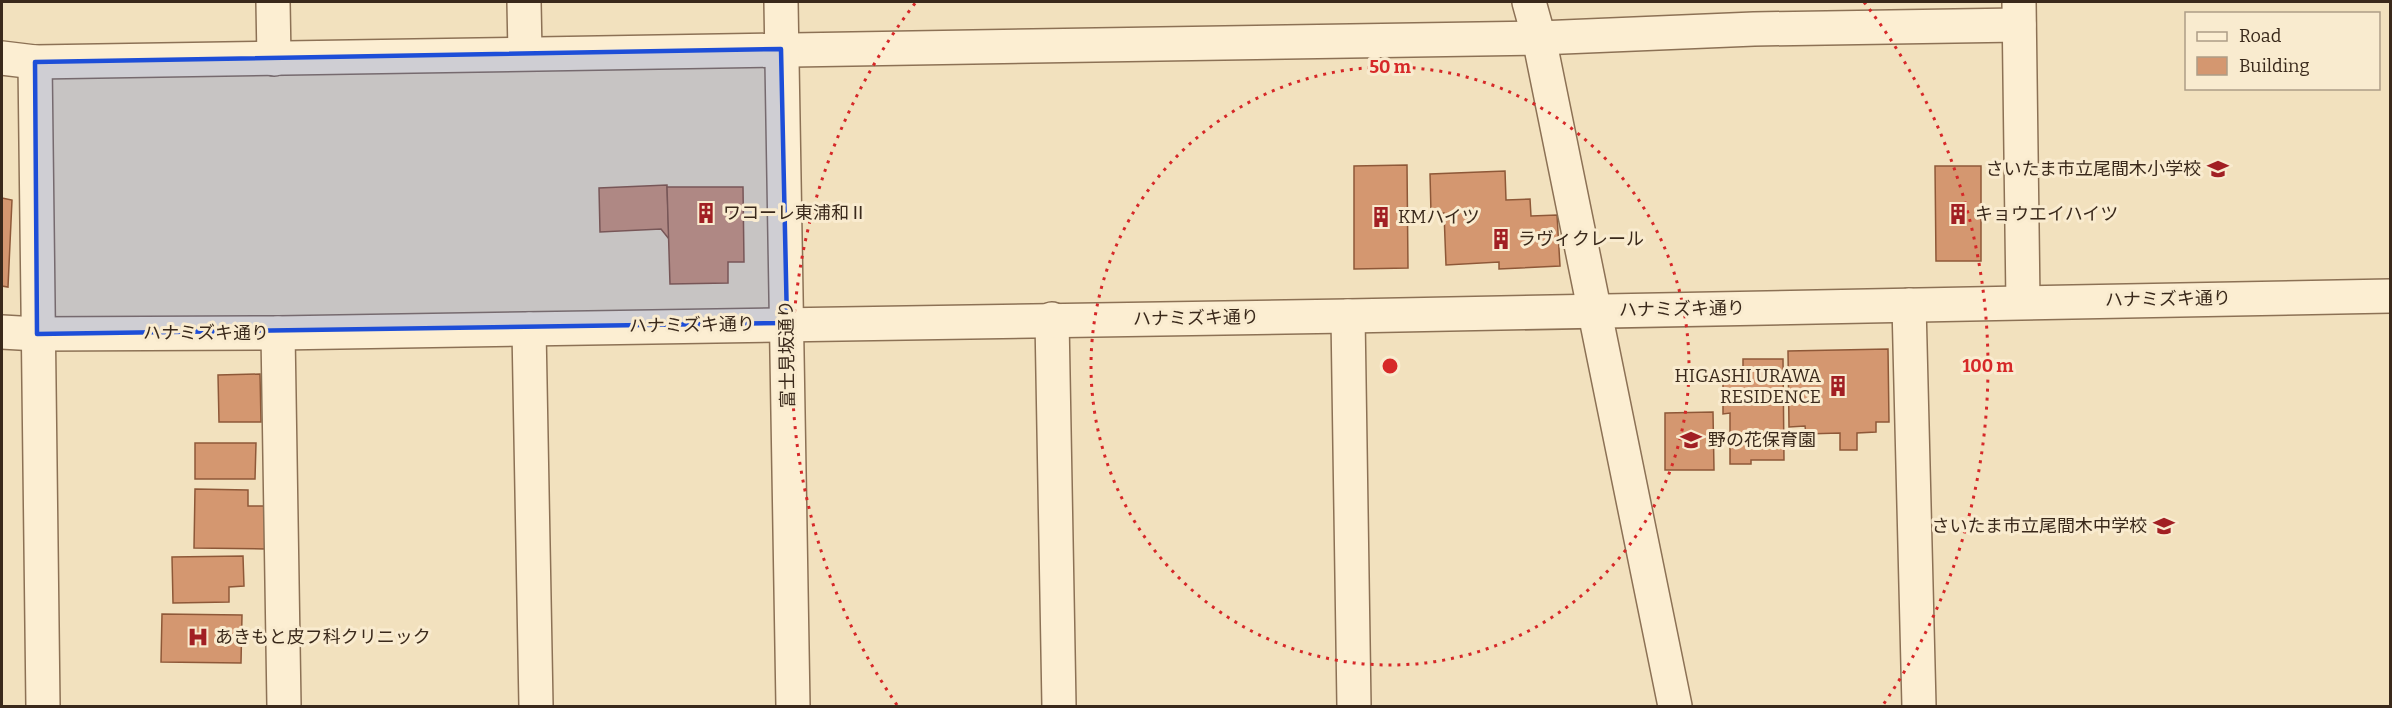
<svg xmlns="http://www.w3.org/2000/svg" width="2392" height="708" font-family="Bitter,'Noto Sans JP',serif">
<rect width="100%" height="100%" fill="#f2e1be"/>
<g fill="#d49770" stroke="#8e5838" stroke-width="1.5">
<polygon points="1407,165 1408,268 1354,269 1354,166"/>
<polygon points="1935,166 1981,166 1981,261 1936,261"/>
<polygon points="1505,171 1506,200 1530,199 1531,216 1557,215 1560,266 1499,269 1499,262 1446,265 1444,213 1431,213 1430,174"/>
<polygon points="667,185 669,239 661,229 600,232 599,188"/>
<polygon points="667,187 743,187 744,262 728,262 728,283 670,284"/>
<polygon points="2,198 12,200 8,287 2,286"/>
<polygon points="1888,349 1889,422 1876,422 1876,432 1857,433 1857,450 1840,450 1840,433 1806,434 1805,426 1789,427 1788,351"/>
<polygon points="1743,359 1783,359 1784,460 1751,460 1751,464 1730,464 1730,413 1723,414 1723,371 1743,371"/>
<polygon points="260,374 261,422 219,422 218,375"/>
<polygon points="1713,412 1714,470 1665,470 1665,413"/>
<polygon points="195,443 256,443 255,479 195,479"/>
<polygon points="195,489 248,490 248,506 266,506 265,549 194,548"/>
<polygon points="243,556 244,586 229,587 229,602 173,603 172,557"/>
<polygon points="162,614 242,615 241,663 161,662"/>
</g>
<g fill="none" stroke-linecap="round" stroke-linejoin="round">
<defs>
<g id="minor">
<polyline points="273,2 274,59"/>
<polyline points="524,2 525,53"/>
<polyline points="1529,2 1539,38 1675,706"/>
<polyline points="2019,2 2023,302"/>
<polyline points="2,58 35,62 1539,38 1754,29 2019,25"/>
<polyline points="35,62 43,706"/>
<polyline points="1909,305 1919,706"/>
<polyline points="1348,316 1354,706"/>
<polyline points="1052,319 1059,706"/>
<polyline points="529,329 536,706"/>
<polyline points="2,332 37,334 278,333 1348,316 2390,296"/>
<polyline points="278,333 284,706"/>
</g>
<polyline id="tertiary" points="781,2 793,706"/>
</defs>
<use href="#minor" stroke="#8c7155" stroke-width="36"/>
<use href="#tertiary" stroke="#8c7155" stroke-width="36"/>
<use href="#minor" stroke="#fceed2" stroke-width="33"/>
<use href="#tertiary" stroke="#fceed2" stroke-width="33"/>
</g>
<path fill="#1d4ed8" fill-opacity="0.2" stroke="#1d4ed8" stroke-width="4.5" stroke-linejoin="round" d="M 781,49 L 787,323 L 37,334 L 35,62 Z"/>
<g fill="none" stroke="#d62828" stroke-width="3" stroke-dasharray="3 6">
<circle cx="1390" cy="366" r="299"/>
<path d="M897 705A598 598 0 0 1 916 2M1864 2A598 598 0 0 1 1883 705"/>
</g>
<defs>
<symbol id="school-bare" viewBox="-9 -9 18 18"><path d="M0-5L7-2L0 1L-7-2ZM-4 1L0 2.5L4 1V4Q0 6-4 4Z" fill="#a11f23" stroke="#f9ebcf" stroke-width="2.5" paint-order="stroke"/></symbol>
<symbol id="building-bare" viewBox="-9 -9 18 18"><path d="M-4-6H4V6H1V3H-1V6H-4ZM-2.5-4.3h1.7v1.8h-1.7ZM.8-4.3h1.7v1.8H.8ZM-2.5-1h1.7V.8h-1.7ZM.8-1h1.7V.8H.8Z" fill="#a11f23" stroke="#f9ebcf" stroke-width="2.5" paint-order="stroke"/></symbol>
<symbol id="hospital-bare" viewBox="-9 -9 18 18"><path d="M-5-5h3v3.5h4V-5h3V5h-3V1.5h-4V5h-3Z" fill="#a11f23" stroke="#f9ebcf" stroke-width="2.5" paint-order="stroke"/></symbol>
</defs>
<g fill-rule="evenodd">
<use href="#school-bare" x="2203" y="154" width="30" height="30"/>
<use href="#building-bare" x="691" y="198" width="30" height="30"/>
<use href="#building-bare" x="1943" y="199" width="30" height="30"/>
<use href="#building-bare" x="1366" y="202" width="30" height="30"/>
<use href="#building-bare" x="1486" y="224" width="30" height="30"/>
<use href="#building-bare" x="1823" y="371" width="30" height="30"/>
<use href="#school-bare" x="1676" y="425" width="30" height="30"/>
<use href="#school-bare" x="2149" y="511" width="30" height="30"/>
<use href="#hospital-bare" x="183" y="622" width="30" height="30"/>
</g>
<g text-anchor="middle" dominant-baseline="central" stroke-width="6" stroke-linejoin="round" paint-order="stroke">
<g font-size="18" fill="#3a291b" stroke="#f9ebcf" text-anchor="start">
<text x="2201" y="169" text-anchor="end">さいたま市立尾間木小学校</text>
<text x="723" y="213">ワコーレ東浦和Ⅱ</text>
<text x="1975" y="214">キョウエイハイツ</text>
<text x="1398" y="217">KMハイツ</text>
<text x="1518" y="239">ラヴィクレール</text>
<text x="1821" y="376" text-anchor="end">HIGASHI URAWA<tspan x="1821" dy="21">RESIDENCE</tspan></text>
<text x="1708" y="440">野の花保育園</text>
<text x="2147" y="526" text-anchor="end">さいたま市立尾間木中学校</text>
<text x="215" y="637">あきもと皮フ科クリニック</text>
</g>
<g font-size="18" fill="#3a291b" stroke="#f9ebcf">
<text transform="translate(2168 299) rotate(-1)">ハナミズキ通り</text>
<text transform="translate(1682 309) rotate(-1)">ハナミズキ通り</text>
<text transform="translate(1196 318) rotate(-1)">ハナミズキ通り</text>
<text transform="translate(692 325) rotate(-1)">ハナミズキ通り</text>
<text x="206" y="333">ハナミズキ通り</text>
<text transform="translate(787 354) rotate(-91)">富士見坂通り</text>
</g>
</g>
<circle cx="1390" cy="366" r="9" fill="#d62828" stroke="#f9ebcf" stroke-width="3"/>
<g font-size="18" text-anchor="middle" font-weight="bold" fill="#d62828" stroke="#f9ebcf" stroke-width="6" stroke-linejoin="round" paint-order="stroke">
<text x="1390" y="73">50 m</text>
<text x="1988" y="372">100 m</text>
</g>
<rect width="2392" height="708" fill="none" stroke="#3a291b" stroke-width="6"/>
<rect x="2185" y="12" width="195" height="78" fill="#f9ebcf" stroke="#ad9d87" stroke-width="1.5"/>
<rect x="2197" y="32" width="30" height="9" fill="#fceed2" stroke="#ad9d87" stroke-width="1.5"/>
<text x="2239" y="42" font-size="18" fill="#3a291b">Road</text>
<rect x="2197" y="57" width="30" height="18" fill="#d49770" stroke="#ad9d87" stroke-width="1.5"/>
<text x="2239" y="72" font-size="18" fill="#3a291b">Building</text>
</svg>
